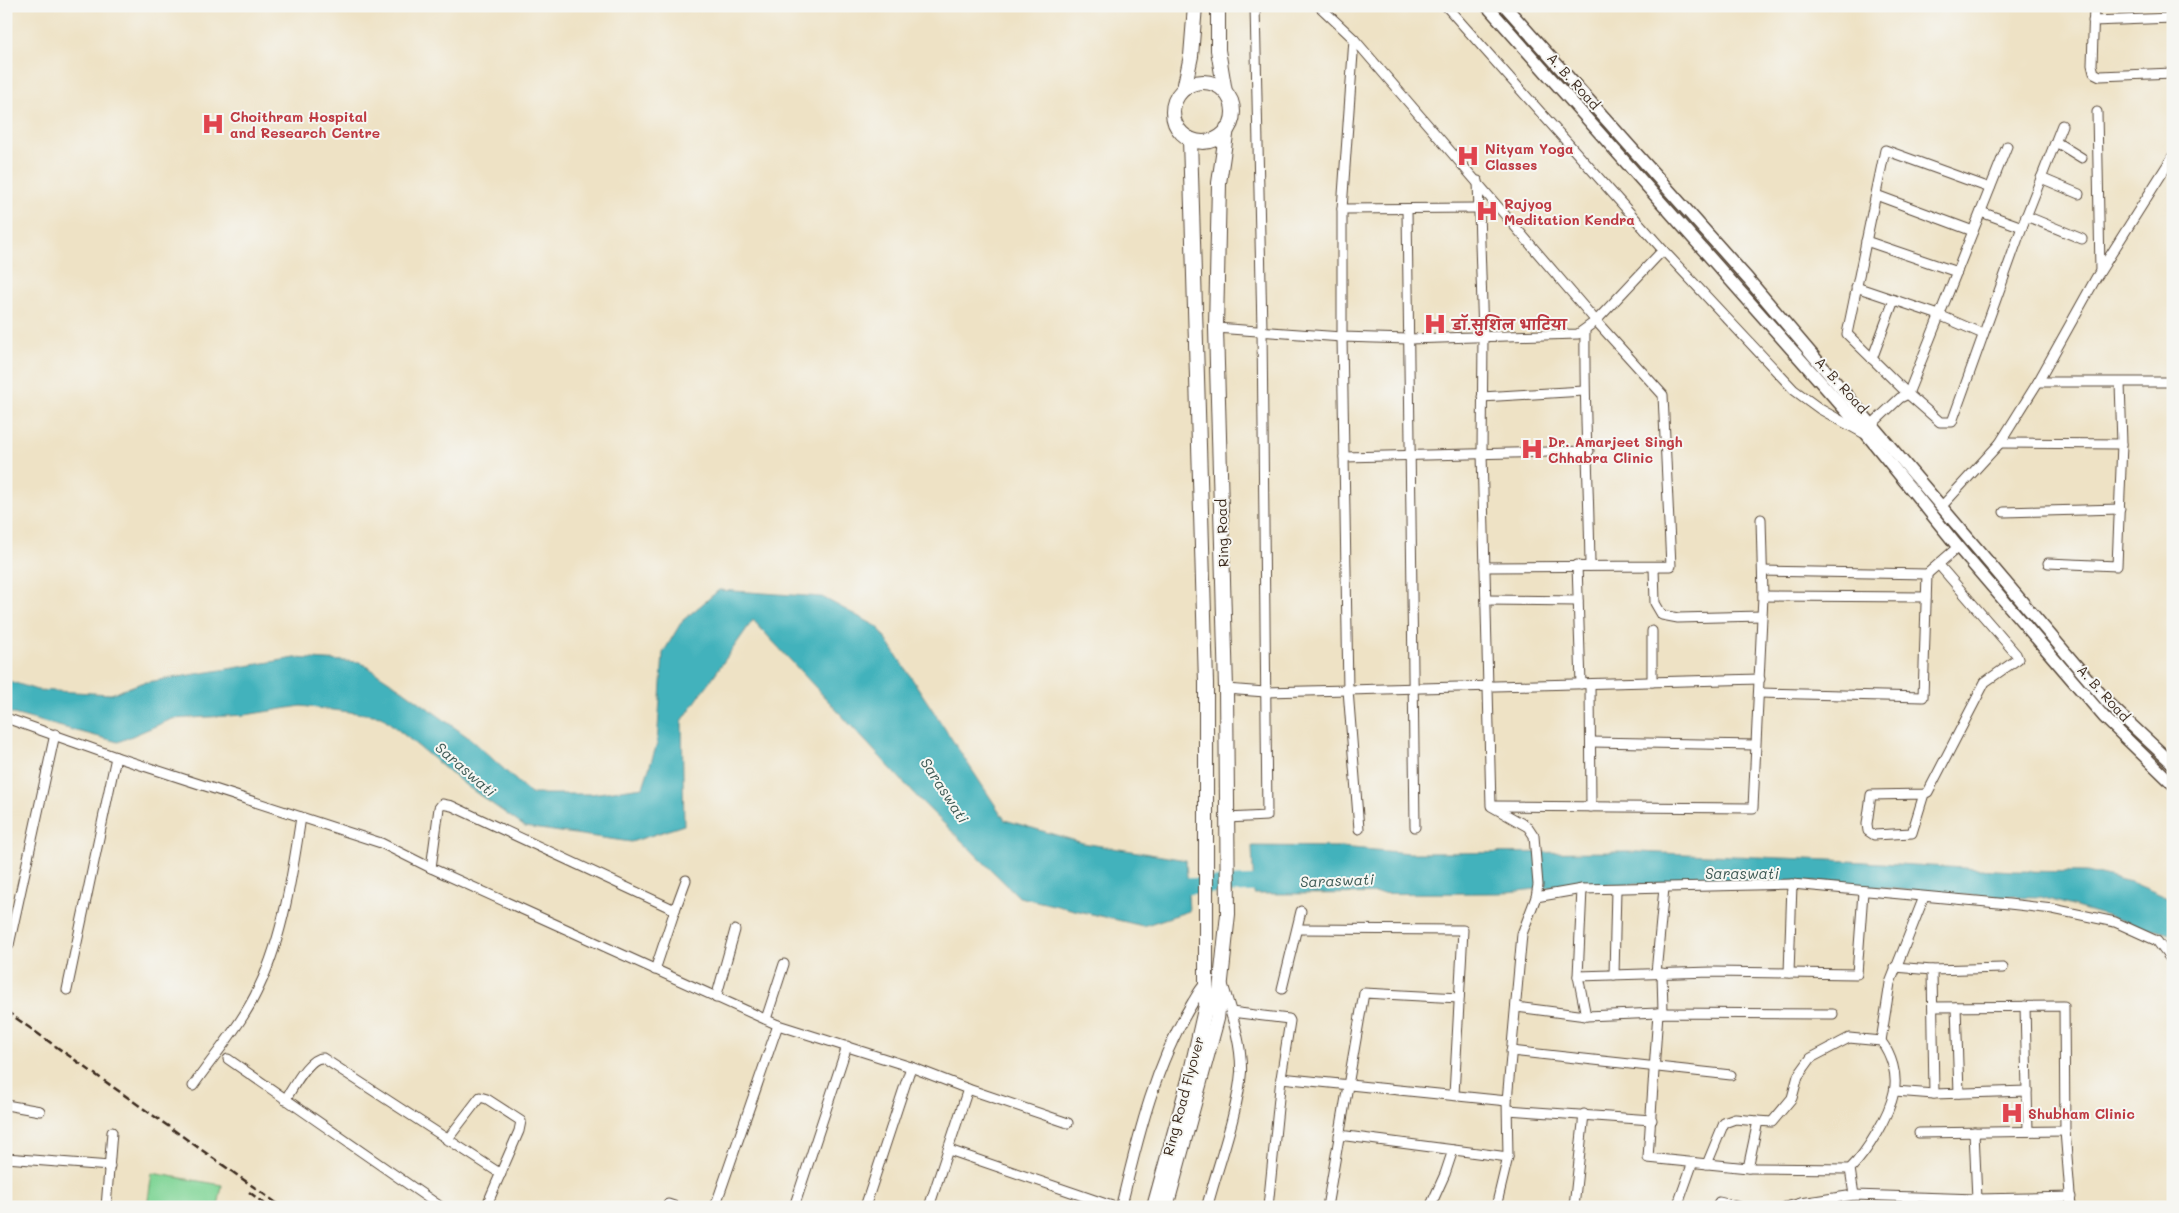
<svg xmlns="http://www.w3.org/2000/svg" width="2179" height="1213" font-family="Mali,'Playpen Sans Deva',sans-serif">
<rect width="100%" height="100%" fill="#f6f6f2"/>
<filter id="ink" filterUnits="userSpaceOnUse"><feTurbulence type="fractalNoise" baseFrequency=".02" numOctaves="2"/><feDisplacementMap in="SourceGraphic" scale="10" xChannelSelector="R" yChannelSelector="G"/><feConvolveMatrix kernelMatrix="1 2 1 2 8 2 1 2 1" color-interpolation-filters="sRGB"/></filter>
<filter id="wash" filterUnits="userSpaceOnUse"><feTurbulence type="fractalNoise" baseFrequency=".0096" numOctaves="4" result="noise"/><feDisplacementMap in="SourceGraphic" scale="20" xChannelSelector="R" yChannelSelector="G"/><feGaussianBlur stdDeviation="1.12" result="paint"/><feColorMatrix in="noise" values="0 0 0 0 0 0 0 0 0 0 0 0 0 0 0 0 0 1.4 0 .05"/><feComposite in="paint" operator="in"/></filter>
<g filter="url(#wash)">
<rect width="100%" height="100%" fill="#eee2c5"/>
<polygon fill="#81d597" stroke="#5e805a" points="152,1173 222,1185 218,1207 147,1207"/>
<g fill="#43b2bc" stroke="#3f6e6d">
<polygon points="719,590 822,597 878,627 1005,820 1083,843 1186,860 1189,911 1143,926 1019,897 920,800 753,620 682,721 684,825 631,842 525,827 468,787 381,716 301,706 245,715 172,719 118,742 6,712 6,680 37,690 111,694 141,683 295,658 360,662 403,690 472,740 531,794 591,794 643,787 657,744 663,653 682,621"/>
<polygon points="1252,846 1341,847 1409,853 1637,852 1831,860 2013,871 2087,872 2131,882 2173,900 2173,935 2041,897 1949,895 1831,882 1573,885 1499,893 1254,894"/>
</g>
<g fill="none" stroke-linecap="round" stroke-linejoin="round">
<polyline stroke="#43b2bc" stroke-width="16" points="1167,887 1275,883"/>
</g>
</g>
<g filter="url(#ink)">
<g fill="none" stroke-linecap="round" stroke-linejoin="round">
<defs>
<g id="minor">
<polyline points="1319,6 1354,39 1596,321 1663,395 1671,566 1485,567"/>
<polyline points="1446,6 1663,250 1794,390 1820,409 1863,433"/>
<polyline points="2094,6 2092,65 2094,73 2100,76 2173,73"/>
<polyline points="2093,21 2173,18"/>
<polyline points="1354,39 1342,209 1342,337 1348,690 1359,829"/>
<polyline points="2097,112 2100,271"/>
<polyline points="2056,142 2082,158"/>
<polyline points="2041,178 2079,194"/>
<polyline points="1478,181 1483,336 1482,453 1491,806 1528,827 1534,836 1538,885 1536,897 1522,934 1507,1101 1508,1157 1496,1207"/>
<polyline points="1876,195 1973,231"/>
<polyline points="1342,209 1478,208"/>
<polyline points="1407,210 1415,827"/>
<polyline points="1981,212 2022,227 1952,422 1940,422 1908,394 1847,334 1885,150 1990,188"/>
<polyline points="2026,216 2082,239"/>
<polyline points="2022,227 2062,125"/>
<polyline points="1866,241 1957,272"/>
<polyline points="1856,287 1939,315 1983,334"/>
<polyline points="1216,328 1342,337 1408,339 1578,334 1596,321 1663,250"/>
<path d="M 1585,330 C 1584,409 1589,487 1590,566"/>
<polyline points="1872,359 1894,300"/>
<polyline points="2038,382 2173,382"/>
<polyline points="1482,397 1584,391"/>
<polyline points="1868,428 1900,398 1908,394 2007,146"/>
<polyline points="2000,443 2122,444"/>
<polyline points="1344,457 1589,451"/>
<polyline points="1942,506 2000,443 2038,382 2096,278 2173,156"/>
<polyline points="2004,512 2120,509"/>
<polyline points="2048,563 2117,566 2122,444 2120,383"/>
<polyline points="1577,565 1581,684"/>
<polyline points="1654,567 1655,603 1662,615 1678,618 1762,616"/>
<polyline points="1763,571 1927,574 1958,547"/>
<polyline points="1763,596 1926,597"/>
<polyline points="1486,600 1578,601"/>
<polyline points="1652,631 1652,682"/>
<polyline points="1590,685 1591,807"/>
<polyline points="1226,689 1265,692 1348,690 1760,679"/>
<polyline points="1760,693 1923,697 1927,574"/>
<polyline points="6,718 116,757 381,843 431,868 778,1025 911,1067 968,1089 929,1207"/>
<polyline points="1591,742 1755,745"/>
<polyline points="1924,794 1912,833 1874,835 1868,831 1867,824 1871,795 1924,794 1928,792 1985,682 2018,659 2016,654 1939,565"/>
<polyline points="1492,806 1753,808 1763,596 1761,519"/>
<polyline points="1227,818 1267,816 1262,330 1255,6"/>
<polyline points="431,868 439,808 442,804 452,806 675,910 655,970"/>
<polyline points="1582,889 1578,976 1586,1016"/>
<polyline points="1536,897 1582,889 1792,884 2009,904 2053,909 2115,922 2157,941 2173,962"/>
<polyline points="675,910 686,880"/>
<polyline points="1298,929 1463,930 1454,1095"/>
<polyline points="9,945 55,734"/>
<polyline points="1895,967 1932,970"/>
<polyline points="1656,973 1664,888"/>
<polyline points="1662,973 1663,1013"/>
<polyline points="1789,973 1792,884"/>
<polyline points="1614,975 1616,889"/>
<polyline points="1578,976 1712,972 1857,974 1863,892"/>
<polyline points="1282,989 1301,911"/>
<polyline points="67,990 116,757"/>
<polyline points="716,998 735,930"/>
<polyline points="2025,1006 2028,1131"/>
<polyline points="1516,1007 1586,1016 1658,1013 1833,1014"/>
<polyline points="1933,1007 2064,1006 2065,1131 2071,1207"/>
<polyline points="1956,1007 1959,1093"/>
<polyline points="1231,1012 1289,1019 1290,1021 1281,1078 1268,1207"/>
<path d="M 1658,1013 L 1648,1158 L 1748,1168 L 1758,1121 L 1772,1122 L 1792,1098 L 1798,1076 L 1811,1058 L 1849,1038 L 1881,1041 C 1891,1054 1898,1075 1894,1092 C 1889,1116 1867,1152 1850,1169 L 1854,1195"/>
<polyline points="766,1019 784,964"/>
<polyline points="1881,1041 1890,983 1924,897"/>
<polyline points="1511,1051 1731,1075"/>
<polyline points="228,1059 441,1207"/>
<polyline points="1281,1078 1507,1101"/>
<path d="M 193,1086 C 215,1054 243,1023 259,987 C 283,937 293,871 301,817"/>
<polyline points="968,1089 1068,1123"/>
<polyline points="1895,1091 1934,1094 2027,1091"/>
<polyline points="1934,1094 1932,970 2003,968"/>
<path d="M 285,1100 C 293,1088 309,1056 323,1058 L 501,1174"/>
<polyline points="6,1105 40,1111"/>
<polyline points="1508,1110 1652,1120"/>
<polyline points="1974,1132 1977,1199"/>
<polyline points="1919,1133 2065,1131"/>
<polyline points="1339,1135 1508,1157"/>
<polyline points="447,1140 480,1097 487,1099 521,1121 519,1131 486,1207"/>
<polyline points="949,1150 1115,1207"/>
<polyline points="6,1158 110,1166"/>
<polyline points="1707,1164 1724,1123 1735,1119 1758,1121"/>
<polyline points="1748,1168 1850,1169"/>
<polyline points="1801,1203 1854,1195 1977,1199 2071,1197"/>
<polyline points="668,1204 677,1207"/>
<polyline points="106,1207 112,1132"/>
<polyline points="715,1207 778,1025"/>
<polyline points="794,1207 847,1046"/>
<polyline points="865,1207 911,1067"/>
<polyline points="1327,1207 1364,993 1459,998"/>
<polyline points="1430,1207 1445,1174 1453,1150"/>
<polyline points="1574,1207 1584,1114"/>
<polyline points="1677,1207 1693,1162"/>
<polyline points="1717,1207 1719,1202 1740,1207"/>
<polyline points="1785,1207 1801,1203 1801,1207"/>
</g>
<g id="tertiary">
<path d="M 1121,1207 C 1138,1137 1155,1064 1193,1002 C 1197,996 1201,987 1206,984"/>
<path d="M 1207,1207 C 1217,1168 1238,1112 1241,1072 C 1242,1043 1231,1013 1223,986"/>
</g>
<g id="secondary">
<polyline points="1487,6 1864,431 1958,547 2104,717 2173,784"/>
<polyline points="1505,6 1748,279 2109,704 2173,764"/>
</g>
<g id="trunk">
<polyline points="1218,6 1218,50 1225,92"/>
<circle cx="1203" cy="112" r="30"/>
<polyline points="1184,89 1191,56 1195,6"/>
<polyline points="1154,1207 1189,1080 1206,1005 1206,683 1190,139"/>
<polyline points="1166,1207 1217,1019 1228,914 1226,689 1216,328 1219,183 1227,128"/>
</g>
</defs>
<use href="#minor" stroke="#564637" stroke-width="11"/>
<use href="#tertiary" stroke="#564637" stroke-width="12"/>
<use href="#secondary" stroke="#564637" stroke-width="14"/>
<use href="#trunk" stroke="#564637" stroke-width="16"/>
<use href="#minor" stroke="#fff" stroke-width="9"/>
<use href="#tertiary" stroke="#fff" stroke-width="10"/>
<use href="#secondary" stroke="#fff" stroke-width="11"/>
<use href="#trunk" stroke="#fff" stroke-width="14"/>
<g stroke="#3b2a1e" stroke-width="2.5" stroke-dasharray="8 4" stroke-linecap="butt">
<polyline points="6,1011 282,1207"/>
<polyline points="249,1192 269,1207"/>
</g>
</g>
</g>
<defs>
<symbol id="hospital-bare" viewBox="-9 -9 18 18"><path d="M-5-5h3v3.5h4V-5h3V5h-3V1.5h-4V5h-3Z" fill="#e0444e" stroke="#f6f6f2" stroke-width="2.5" paint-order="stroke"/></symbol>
</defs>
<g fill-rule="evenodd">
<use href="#hospital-bare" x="197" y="108" width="32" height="32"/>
<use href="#hospital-bare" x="1452" y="140" width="32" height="32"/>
<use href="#hospital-bare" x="1471" y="195" width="32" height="32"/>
<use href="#hospital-bare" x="1419" y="308" width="32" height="32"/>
<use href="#hospital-bare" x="1516" y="433" width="32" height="32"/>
<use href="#hospital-bare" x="1996" y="1097" width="32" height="32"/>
</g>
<g text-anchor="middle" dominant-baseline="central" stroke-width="4" stroke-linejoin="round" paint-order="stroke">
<g font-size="14" fill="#3b2a1e" stroke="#f6f6f2">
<text transform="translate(1574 81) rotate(48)">A. B. Road</text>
<text transform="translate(1842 385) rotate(48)">A. B. Road</text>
<text transform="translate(1222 533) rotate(-92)">Ring Road</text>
<text transform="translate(2104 693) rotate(48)">A. B. Road</text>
<text transform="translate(1183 1096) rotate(-75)">Ring Road Flyover</text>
</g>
<g font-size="14" font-weight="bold" fill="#be3a42" stroke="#f6f6f2" text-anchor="start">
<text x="230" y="116">Choithram Hospital<tspan x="230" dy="16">and Research Centre</tspan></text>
<text x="1485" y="148">Nityam Yoga<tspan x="1485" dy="16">Classes</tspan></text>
<text x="1504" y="203">Rajyog<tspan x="1504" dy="16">Meditation Kendra</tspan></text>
<text x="1452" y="324">डॉ.सुशिल भाटिया</text>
<text x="1548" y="441">Dr. Amarjeet Singh<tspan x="1548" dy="16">Chhabra Clinic</tspan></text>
<text x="2028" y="1113">Shubham Clinic</text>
</g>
<g font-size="15" font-style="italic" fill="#3e5a55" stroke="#f6f6f2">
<text transform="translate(466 769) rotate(41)">Saraswati</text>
<text transform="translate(945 790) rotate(57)">Saraswati</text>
<text x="1742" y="873">Saraswati</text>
<text transform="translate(1337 880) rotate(-2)">Saraswati</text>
</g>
</g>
<rect width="2179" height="1213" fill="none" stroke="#f6f6f2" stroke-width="25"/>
</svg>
